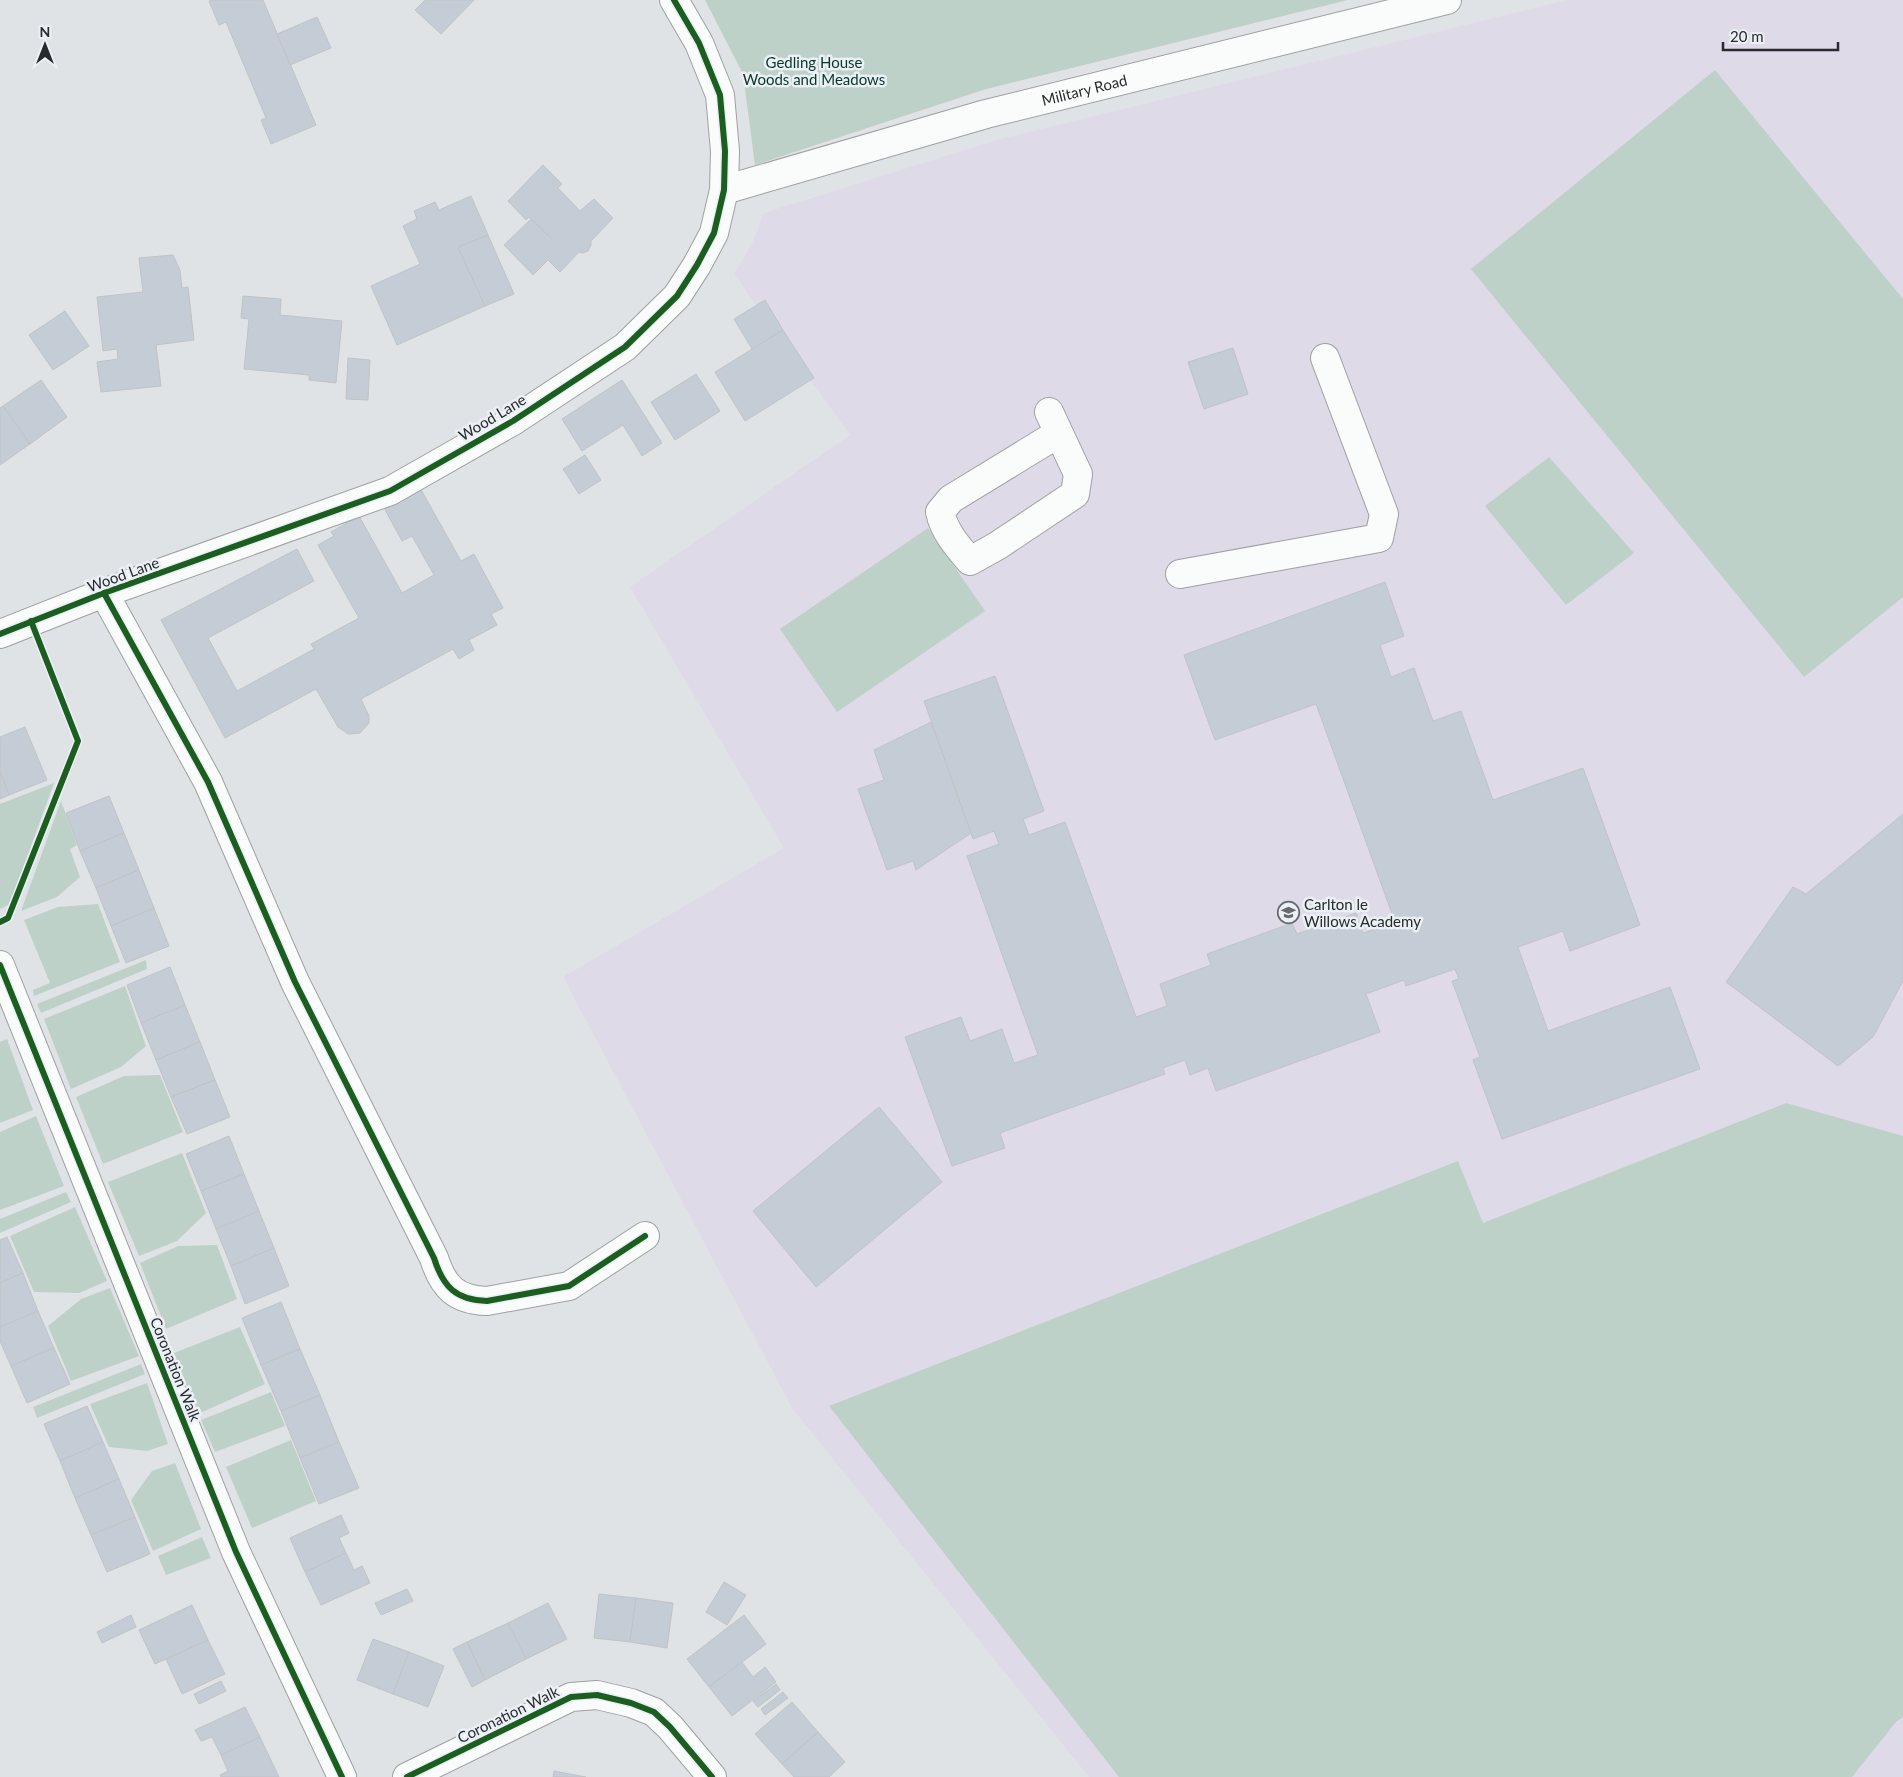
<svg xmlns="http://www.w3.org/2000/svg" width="1903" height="1777" font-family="Lato,sans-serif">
<rect width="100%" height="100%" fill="#e0e3e5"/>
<polygon fill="#dedae7" points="1567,0 1903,0 1903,1777 1089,1777 792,1408 563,977 784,848 630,587 850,435 734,274 752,244 764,213 997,140"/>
<g fill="#bed1c9">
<polygon points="705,0 1348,0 983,90 755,165 743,74"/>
<polygon points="1715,70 1903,299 1903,597 1804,677 1471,269"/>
<polygon points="1549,457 1634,553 1566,605 1485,506"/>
<polygon points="928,528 985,611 837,712 780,629"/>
<polygon points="54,783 10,904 0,909 0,804"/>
<polygon points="61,801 77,845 70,849 80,877 57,897 21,911"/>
<polygon points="98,904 120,962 34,996 33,990 50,983 24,920 58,907"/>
<polygon points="146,960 147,969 41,1013 37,1004"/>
<polygon points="125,986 146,1046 121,1067 71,1089 44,1019"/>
<polygon points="7,1039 33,1110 0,1123 0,1042"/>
<polygon points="160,1075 183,1132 103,1164 76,1097 124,1076"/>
<polygon points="1786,1103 1903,1136 1903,1717 1896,1722 1852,1777 1119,1777 829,1406 1458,1161 1483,1223"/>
<polygon points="36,1116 64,1186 0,1210 0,1132"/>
<polygon points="182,1153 206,1213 177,1241 139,1256 108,1182"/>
<polygon points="66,1192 71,1202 0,1233 0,1219"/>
<polygon points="75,1207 107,1281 79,1293 34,1292 10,1236"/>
<polygon points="217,1245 237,1299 166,1329 140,1263 178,1246"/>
<polygon points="110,1288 139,1356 71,1381 48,1326 81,1299"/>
<polygon points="240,1327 265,1384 198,1414 174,1353"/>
<polygon points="141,1364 145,1374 37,1418 33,1407"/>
<polygon points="147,1383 168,1444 147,1451 109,1447 90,1404"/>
<polygon points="271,1392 285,1426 215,1452 201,1420"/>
<polygon points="291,1440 316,1501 252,1528 226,1467"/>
<polygon points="175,1463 201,1529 153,1551 131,1500 152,1471"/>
<polygon points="202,1537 211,1558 166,1575 158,1556"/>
</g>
<g fill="#c4cdd5" stroke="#c1c3c5">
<polygon points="212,0 263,0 316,125 271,144 261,120 266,118 226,22 219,25 209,1"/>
<polygon points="425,0 474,0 441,34 415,10"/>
<polygon points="317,17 331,48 290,65 277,34"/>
<polygon points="543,165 562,184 558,188 580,211 594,199 613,218 591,241 591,245 588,251 583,253 579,252 560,272 548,260 533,275 504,245 531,219 553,240 529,217 526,220 508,201"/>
<polygon points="471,196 488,235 458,247 485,306 397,345 371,286 420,264 403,226 417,219 414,211 435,202 439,210"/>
<polygon points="488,235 514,294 485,306 458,247"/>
<polygon points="173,255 180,270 182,288 188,287 194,340 156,345 161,386 101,392 97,362 118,359 117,349 103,351 97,297 143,292 139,258"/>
<polygon points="243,296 281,299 280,315 342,321 336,383 309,380 309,375 244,369 249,319 241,318"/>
<polygon points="765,300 783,330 752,349 734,319"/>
<polygon points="65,311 89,346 53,370 29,335"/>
<polygon points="783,330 814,378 745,421 715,372"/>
<polygon points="1233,348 1248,394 1204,409 1188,362"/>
<polygon points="348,358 370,360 368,400 346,399"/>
<polygon points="696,374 720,411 675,440 651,402"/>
<polygon points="41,380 67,417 30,444 3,406"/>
<polygon points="622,380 662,443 642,456 623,425 582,451 562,419"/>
<polygon points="3,406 30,444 0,465 0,408"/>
<polygon points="585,455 601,480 579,494 563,469"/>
<polygon points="419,486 461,561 474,554 503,608 491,614 497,625 469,640 474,650 459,659 453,649 361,699 369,716 369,723 360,733 348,734 338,727 316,689 225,738 161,620 297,549 314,581 208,638 237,691 314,649 311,644 359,618 318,545 334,536 331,532 359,516 402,593 434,575 412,536 402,541 383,506"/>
<polygon points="1385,582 1404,636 1380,645 1391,677 1414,668 1433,721 1461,711 1493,800 1583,768 1640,925 1570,951 1563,931 1518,947 1548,1031 1670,987 1700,1069 1502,1139 1473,1060 1480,1057 1452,981 1459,979 1455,969 1406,986 1404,980 1366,994 1380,1032 1216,1091 1208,1068 1190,1075 1185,1060 1163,1068 1165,1074 1000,1133 1005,1148 952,1166 905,1037 961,1017 970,1041 1002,1029 1014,1063 1038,1055 967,856 999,844 994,831 973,839 924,701 995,676 1044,811 1023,819 1029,835 1065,822 1136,1017 1167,1006 1160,984 1211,965 1207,954 1292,923 1297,934 1356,913 1363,933 1395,922 1316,704 1215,740 1184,655"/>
<polygon points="931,722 971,833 916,870 913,861 887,870 858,789 884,780 874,750"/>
<polygon points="25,727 47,780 9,795 0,772 0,737"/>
<polygon points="0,772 9,795 0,799"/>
<polygon points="109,796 124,833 80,851 66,813"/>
<polygon points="1903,814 1903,981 1873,1037 1838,1066 1726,982 1793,887 1806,894"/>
<polygon points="124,833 139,870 96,888 80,851"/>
<polygon points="139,870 154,908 111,926 96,888"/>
<polygon points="154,908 169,946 126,963 111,926"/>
<polygon points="170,967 185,1005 141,1023 127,985"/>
<polygon points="185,1005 200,1042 156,1060 141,1023"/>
<polygon points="200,1042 215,1080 171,1097 156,1060"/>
<polygon points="215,1080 230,1117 187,1134 171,1097"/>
<polygon points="879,1107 942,1182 816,1287 753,1211"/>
<polygon points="229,1136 244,1174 201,1191 186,1154"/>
<polygon points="244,1174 259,1211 216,1229 201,1191"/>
<polygon points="259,1211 274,1248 231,1266 216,1229"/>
<polygon points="7,1237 23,1273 0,1283 0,1240"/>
<polygon points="274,1248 289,1286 245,1304 231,1266"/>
<polygon points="23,1273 38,1311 0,1327 0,1283"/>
<polygon points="281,1302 300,1349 261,1365 242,1318"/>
<polygon points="38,1311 54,1348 11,1366 0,1341 0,1327"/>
<polygon points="54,1348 70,1384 27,1403 11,1366"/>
<polygon points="300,1349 320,1395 281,1411 261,1365"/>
<polygon points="320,1395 339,1442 300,1458 281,1411"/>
<polygon points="87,1406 103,1442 60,1461 44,1424"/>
<polygon points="103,1442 119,1479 75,1498 60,1461"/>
<polygon points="339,1442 359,1488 319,1504 300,1458"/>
<polygon points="119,1479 135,1517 91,1535 75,1498"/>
<polygon points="341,1515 349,1533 339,1538 346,1553 305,1572 290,1538"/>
<polygon points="135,1517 150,1554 107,1572 91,1535"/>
<polygon points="346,1553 354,1570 362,1566 370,1583 321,1605 305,1572"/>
<polygon points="724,1582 746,1595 727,1625 706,1612"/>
<polygon points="407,1589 413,1601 381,1615 375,1603"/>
<polygon points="599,1594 636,1598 630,1642 594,1638"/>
<polygon points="636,1598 673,1603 667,1648 630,1642"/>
<polygon points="548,1603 567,1639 526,1659 508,1623"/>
<polygon points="192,1605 208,1640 155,1664 139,1630"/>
<polygon points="131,1615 136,1627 102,1643 97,1632"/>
<polygon points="744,1615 766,1644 709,1687 687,1659"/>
<polygon points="508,1623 526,1659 485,1680 467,1642"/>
<polygon points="373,1639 409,1652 393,1694 357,1680"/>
<polygon points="208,1640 225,1674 182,1694 166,1659"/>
<polygon points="467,1642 485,1680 472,1687 453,1649"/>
<polygon points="409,1652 444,1666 428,1707 393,1694"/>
<polygon points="742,1662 753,1677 765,1667 776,1682 732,1716 709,1687"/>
<polygon points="221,1681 226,1691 199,1704 194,1694"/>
<polygon points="776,1684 780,1690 758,1707 753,1701"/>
<polygon points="783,1692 788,1698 765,1715 761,1709"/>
<polygon points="792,1702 818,1732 782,1764 755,1734"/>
<polygon points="245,1707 260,1737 221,1755 212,1737 201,1741 195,1730"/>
<polygon points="818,1732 845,1762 829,1777 794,1777 782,1764"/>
<polygon points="260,1737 279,1777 221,1777 220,1775 228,1771 221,1755"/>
<polygon points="554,1771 586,1777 553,1777"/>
</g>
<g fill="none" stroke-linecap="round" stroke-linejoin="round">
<defs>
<g id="minor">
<path id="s1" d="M 724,190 L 986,114 L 1447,0"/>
<path d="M 1049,412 L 1078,474 L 1075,494 L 997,546 L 970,561 C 957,546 944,531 940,512 L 951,499 L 1059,433"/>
<polyline points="1180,574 1379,538 1384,514 1325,358"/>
<path d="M 104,593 L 208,782 L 295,982 L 434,1258 C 443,1287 456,1300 487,1301 L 569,1286 L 645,1236"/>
<polyline points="0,634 104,593 390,491 513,421 625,347 677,296 697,265 714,233 724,190 725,151 720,95 699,43 674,0"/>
<polyline points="0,965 236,1552 342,1777"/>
<polyline points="407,1777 571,1697 597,1695 631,1703 654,1712 670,1727 712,1777"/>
</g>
</defs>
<use href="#minor" stroke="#9ea0a2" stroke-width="30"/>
<use href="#minor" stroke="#fafbfb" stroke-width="28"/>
<defs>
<g id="cycleway">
<path d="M 104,593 L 208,782 L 295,982 L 434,1258 C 443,1287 456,1300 487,1301 L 569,1286 L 645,1236"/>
<polyline points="0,634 104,593 390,491 513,421 625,347 677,296 697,265 714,233 724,190 725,151 720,95 699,43 674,0"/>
<polyline points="0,922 8,918 78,741 31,621"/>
<polyline points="0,965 236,1552 342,1777"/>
<polyline points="407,1777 571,1697 597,1695 631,1703 654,1712 670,1727 712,1777"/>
</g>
</defs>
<use href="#cycleway" stroke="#eaf0f5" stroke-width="9"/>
<use href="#cycleway" stroke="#1b5e20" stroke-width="6"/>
</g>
<defs>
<symbol id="school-ring" viewBox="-11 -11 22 22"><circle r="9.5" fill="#eaf0f5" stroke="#686b6d" stroke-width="1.5"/><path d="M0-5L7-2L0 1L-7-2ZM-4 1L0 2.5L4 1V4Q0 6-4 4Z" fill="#686b6d"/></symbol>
</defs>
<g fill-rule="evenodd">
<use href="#school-ring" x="1276" y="900" width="25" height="25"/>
</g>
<g text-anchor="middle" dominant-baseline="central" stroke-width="5" stroke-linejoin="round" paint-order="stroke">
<g font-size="15" fill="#0a3726" stroke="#eaf0f5">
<text x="814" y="62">Gedling House<tspan x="814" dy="17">Woods and Meadows</tspan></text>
</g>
<g font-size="15" fill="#282a2c" stroke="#eaf0f5">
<text stroke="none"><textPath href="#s1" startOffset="374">Military Road</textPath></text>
<text transform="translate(492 417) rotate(-31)">Wood Lane</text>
<text transform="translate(123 574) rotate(-20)">Wood Lane</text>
<text transform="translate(176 1369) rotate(68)">Coronation Walk</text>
<text transform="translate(508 1714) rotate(-26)">Coronation Walk</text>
</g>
<g font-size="15" fill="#282a2c" stroke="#eaf0f5" text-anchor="start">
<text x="1304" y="904">Carlton le<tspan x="1304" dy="17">Willows Academy</tspan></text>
</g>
</g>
<g transform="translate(45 45)" stroke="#eaf0f5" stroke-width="4" paint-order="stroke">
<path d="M0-4L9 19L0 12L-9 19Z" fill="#282a2c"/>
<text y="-8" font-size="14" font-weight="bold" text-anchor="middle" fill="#282a2c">N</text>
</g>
<path d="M1723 42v8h115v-8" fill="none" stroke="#282a2c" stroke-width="2.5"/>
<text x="1730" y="42" font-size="15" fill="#282a2c" stroke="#eaf0f5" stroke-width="4" paint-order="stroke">20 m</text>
</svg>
